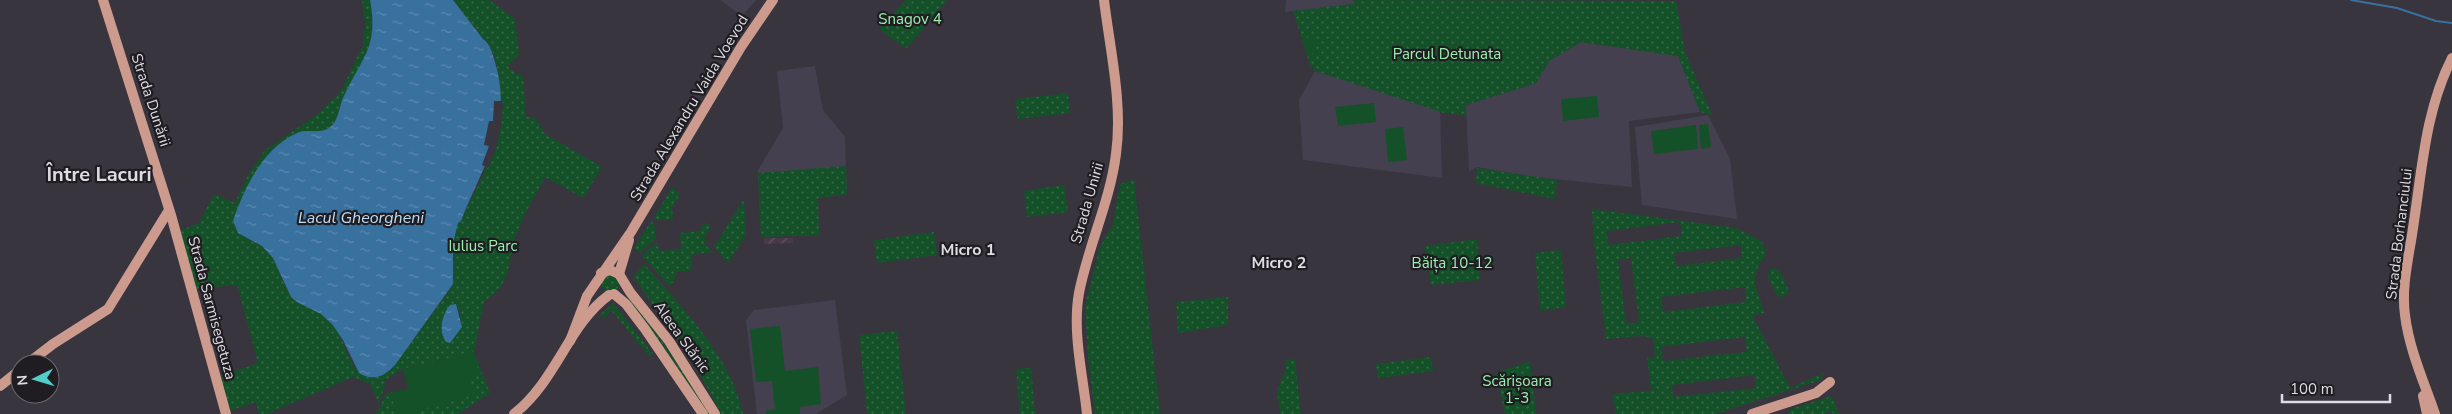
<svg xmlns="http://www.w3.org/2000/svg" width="2452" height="414" font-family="'Nunito Sans',sans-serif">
<defs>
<pattern id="industrial-furrows" width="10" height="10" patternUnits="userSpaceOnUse" patternTransform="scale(1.25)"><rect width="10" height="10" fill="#473948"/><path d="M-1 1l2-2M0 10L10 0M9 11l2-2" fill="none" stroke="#615562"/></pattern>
<pattern id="green-dots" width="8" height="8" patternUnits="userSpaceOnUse" patternTransform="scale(1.25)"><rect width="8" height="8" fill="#145129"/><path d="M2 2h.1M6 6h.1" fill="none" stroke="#366948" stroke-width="1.8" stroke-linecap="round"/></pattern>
<pattern id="water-ripples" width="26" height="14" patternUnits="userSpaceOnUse" patternTransform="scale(1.25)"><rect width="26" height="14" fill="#38709e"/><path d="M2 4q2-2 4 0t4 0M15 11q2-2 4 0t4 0" fill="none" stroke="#5e8ab0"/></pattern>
</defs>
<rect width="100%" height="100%" fill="#38353f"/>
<g fill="#44404f">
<polygon points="720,0 756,0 742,16"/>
<polygon points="1286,0 1353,0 1354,4 1285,12"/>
<polygon points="1581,42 1678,56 1700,112 1629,121 1632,187 1535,177 1477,167 1469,171 1466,105 1536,83 1549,61"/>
<polygon points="815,66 823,110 845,137 847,194 818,198 819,235 761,237 758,170 783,128 777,71"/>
<polygon points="1315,71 1440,110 1442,178 1303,160 1299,100"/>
<polygon points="1708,115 1730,159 1737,219 1642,205 1635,127"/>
<polygon points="835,300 847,395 816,414 757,414 746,320 754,310"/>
</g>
<polygon fill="url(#industrial-furrows)" points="764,238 793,238 793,243 764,244"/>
<g fill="url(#green-dots)" fill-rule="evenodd">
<path d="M 362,0 L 370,0 C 379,46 362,58 344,96 C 339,105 339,121 330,127 C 320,135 306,131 294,135 C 265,146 242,193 233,221 C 236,239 258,240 269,252 C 280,266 281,282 289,293 C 300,308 320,309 332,323 C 344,338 347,359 359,373 L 370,377 L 390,371 L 449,291 C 460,272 445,234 461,221 C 469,200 482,182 488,161 C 497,133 509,58 483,39 L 453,0 L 489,0 L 515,19 L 519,55 L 507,66 L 516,74 L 523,75 L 526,117 L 535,117 L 545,134 L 602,167 L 583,198 L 545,177 C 535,197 522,217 515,238 C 507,264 512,286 484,301 L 474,352 L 490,393 L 458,414 L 416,414 L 416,411 L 469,375 L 478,373 L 474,352 L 403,369 L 383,381 L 386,381 L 379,404 L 370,383 L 378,382 L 367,383 L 353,377 L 267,414 L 259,414 L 256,402 L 229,411 L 220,376 L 258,363 L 237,285 L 194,289 L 179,231 L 199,223 L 214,194 L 235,203 L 247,177 L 265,150 L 318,114 L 341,91 L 363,45 L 365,22 ZM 458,306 L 462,327 L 450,343 L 444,339 C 439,324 448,318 458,306 Z"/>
<polygon points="906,0 947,0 906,49 879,29"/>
<polygon points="1353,0 1676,1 1685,52 1712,115 1700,112 1678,56 1581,42 1549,61 1536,83 1466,105 1466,115 1444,113 1315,71 1310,65 1293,11 1353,4"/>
<polygon points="1068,93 1070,113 1018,119 1015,99"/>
<polygon points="846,166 847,194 818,198 819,235 761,237 758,173"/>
<polygon points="1477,168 1557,180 1555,199 1476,183"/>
<polygon points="1134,179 1160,414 1095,414 1088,357 1085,306 1100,247 1113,224 1120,184"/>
<polygon points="1064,185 1068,212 1027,217 1024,191"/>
<polygon points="672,187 680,194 672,208 673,219 657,220 654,218"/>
<polygon points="744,199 746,235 728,263 714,247"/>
<path d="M 1592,209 L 1736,228 L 1761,241 L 1764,246 L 1766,255 C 1746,280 1758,288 1764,313 L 1754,315 L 1754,319 L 1790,388 L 1823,373 L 1821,380 L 1715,414 L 1616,414 L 1612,394 L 1651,391 L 1647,358 L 1655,357 L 1653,338 L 1641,336 L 1606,339 L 1594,244 ZM 1680,222 L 1682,236 L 1608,245 L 1607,231 ZM 1741,245 L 1742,258 L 1676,266 L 1674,253 ZM 1631,258 L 1639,322 L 1626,324 L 1618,260 ZM 1745,287 L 1746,302 L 1663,312 L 1661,297 ZM 1745,337 L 1747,352 L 1663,361 L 1661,347 ZM 1755,375 L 1756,388 L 1673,397 L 1672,385 Z"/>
<polygon points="651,221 654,224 656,238 640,253 634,248"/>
<polygon points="705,222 711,227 705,236 705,244 712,252 691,255 692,270 676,272 675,280 669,286 642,256 657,242 659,251 681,249 680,233 699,231"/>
<polygon points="934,232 937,255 877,263 874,240"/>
<polygon points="1477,239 1480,280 1431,285 1425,246"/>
<polygon points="1561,250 1566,307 1540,311 1535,253"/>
<path d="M 644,264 C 681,306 732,358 743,414 L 721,414 C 699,368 669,327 640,286 L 634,276 Z"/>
<polygon points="1773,268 1780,271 1789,291 1784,297 1777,296 1768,277 1769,270"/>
<polygon points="609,272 621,282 616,291 606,292 600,284"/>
<polygon points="629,295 693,385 710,414 706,414 627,297"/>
<polygon points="1228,297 1228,325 1178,333 1176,302"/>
<polygon points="613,303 653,354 649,356 611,310 604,319 600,315"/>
<polygon points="897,331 906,414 867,414 859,335"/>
<polygon points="1431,357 1433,371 1378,378 1376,364"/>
<polygon points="1295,359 1301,414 1280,414 1277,391 1286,369 1285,360"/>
<polygon points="1530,361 1536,414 1505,414 1496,373"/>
<polygon points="1031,368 1035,414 1020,414 1016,369"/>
<polygon points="392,392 395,414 376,414 386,394"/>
<polygon points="1832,396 1839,414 1833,414 1832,411 1823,414 1789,414 1790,409"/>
</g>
<g fill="#145129">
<polygon points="1312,36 1317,52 1307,55 1302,40"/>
<polygon points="1597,96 1599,117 1563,121 1561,99"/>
<polygon points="1374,103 1376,122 1338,126 1335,107"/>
<polygon points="1708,124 1711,147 1701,149 1699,125"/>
<polygon points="1696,125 1698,149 1654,154 1651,131"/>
<polygon points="1403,127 1407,160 1388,162 1385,129"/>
<polygon points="780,326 785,371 818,367 821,404 800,407 800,414 766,414 766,411 775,409 772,381 756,382 750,329"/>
<polygon points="474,352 479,373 469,376 474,395 416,411 416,414 395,414 392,392 408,389 403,369"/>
</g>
<g fill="url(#water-ripples)">
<path d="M 370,0 L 453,0 L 483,39 C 491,45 492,53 495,62 C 514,124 482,167 461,221 L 458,223 L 453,243 L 453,284 L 395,365 C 385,376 373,382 359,373 L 343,340 L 332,324 L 321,314 L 297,302 L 291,297 L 273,258 L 262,246 L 238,233 L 233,221 C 244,188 264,147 297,133 C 308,128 320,135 330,127 C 339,121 339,105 344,96 C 362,57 379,47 370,0 Z"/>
<path d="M 456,304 L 462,327 L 450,343 L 446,342 C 438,331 442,315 450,305 Z"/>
</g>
<polygon fill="#38353f" points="494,101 503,101 502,119 497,146 488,168 482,165 489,146 484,145 489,121 493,121"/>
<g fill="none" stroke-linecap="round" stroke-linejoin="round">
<polyline stroke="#38709e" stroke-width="2" points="2351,0 2397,8 2436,21 2452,23"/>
<g stroke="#cd9b8e" stroke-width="10">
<polyline points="103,0 171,215 226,414"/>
<polyline points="601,273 610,270 619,274 630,292 669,341 715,414"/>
<polyline points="619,274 629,240"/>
<polyline points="614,294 626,304 645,329 703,414"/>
<polyline points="570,341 587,296 631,232 741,47 773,0"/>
<polyline points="27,364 53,344 108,309 169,210"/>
<polyline points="0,386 20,370"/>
<polyline points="2423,396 2427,414"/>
<path d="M 514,414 C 557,380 568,325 609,295"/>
<path d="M 1087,414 C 1083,376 1072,332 1079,293 C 1088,246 1110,202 1116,154 C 1123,104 1110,50 1104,0"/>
<polyline points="1752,414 1816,393 1830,382"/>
<path d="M 2435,414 C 2424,382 2409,349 2405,315 C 2401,286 2409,257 2413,228 C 2422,171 2425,111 2452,58"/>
</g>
</g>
<g text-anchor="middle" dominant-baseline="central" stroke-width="4.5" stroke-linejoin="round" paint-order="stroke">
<g font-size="15" fill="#9af0ae" stroke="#1f1d22">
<text x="910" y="19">Snagov 4</text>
<text x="1447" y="54">Parcul Detunata</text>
<text x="483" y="246">Iulius Parc</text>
<text x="1452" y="263">Băița 10-12</text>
<text x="1517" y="381">Scărișoara<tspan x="1517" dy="17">1-3</tspan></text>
</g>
<g font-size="15" fill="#dddce2" stroke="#1f1d22">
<text transform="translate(151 100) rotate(72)">Strada Dunării</text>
<text transform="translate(689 108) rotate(-59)">Strada Alexandru Vaida Voevod</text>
<text transform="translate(1087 203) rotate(-74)">Strada Unirii</text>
<text transform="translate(2399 234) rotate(-83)">Strada Borhanciului</text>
<text transform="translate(212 308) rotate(75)">Strada Sarmisegetuza</text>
<text transform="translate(682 337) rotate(54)">Aleea Slănic</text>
</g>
<g font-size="16" font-style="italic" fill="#bfddf8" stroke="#1f1d22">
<text x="361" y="218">Lacul Gheorgheni</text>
</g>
<g font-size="16" font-weight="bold" fill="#dddce2" stroke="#1f1d22">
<text x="968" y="250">Micro 1</text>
<text x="1279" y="263">Micro 2</text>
</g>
<g font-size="20" font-weight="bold" fill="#dddce2" stroke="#1f1d22">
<text x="99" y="174">Între Lacuri</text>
</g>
</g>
<g transform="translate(35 379) rotate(265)"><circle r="24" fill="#1f1d22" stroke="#6b696f"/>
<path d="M0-4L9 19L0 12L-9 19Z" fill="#54cdc8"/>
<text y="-8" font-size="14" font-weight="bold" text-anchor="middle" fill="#dddce2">N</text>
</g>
<path d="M2282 394v8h108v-8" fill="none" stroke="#dddce2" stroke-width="2.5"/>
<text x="2290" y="394" font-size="15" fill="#dddce2" stroke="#1f1d22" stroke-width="4" paint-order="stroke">100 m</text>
</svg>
